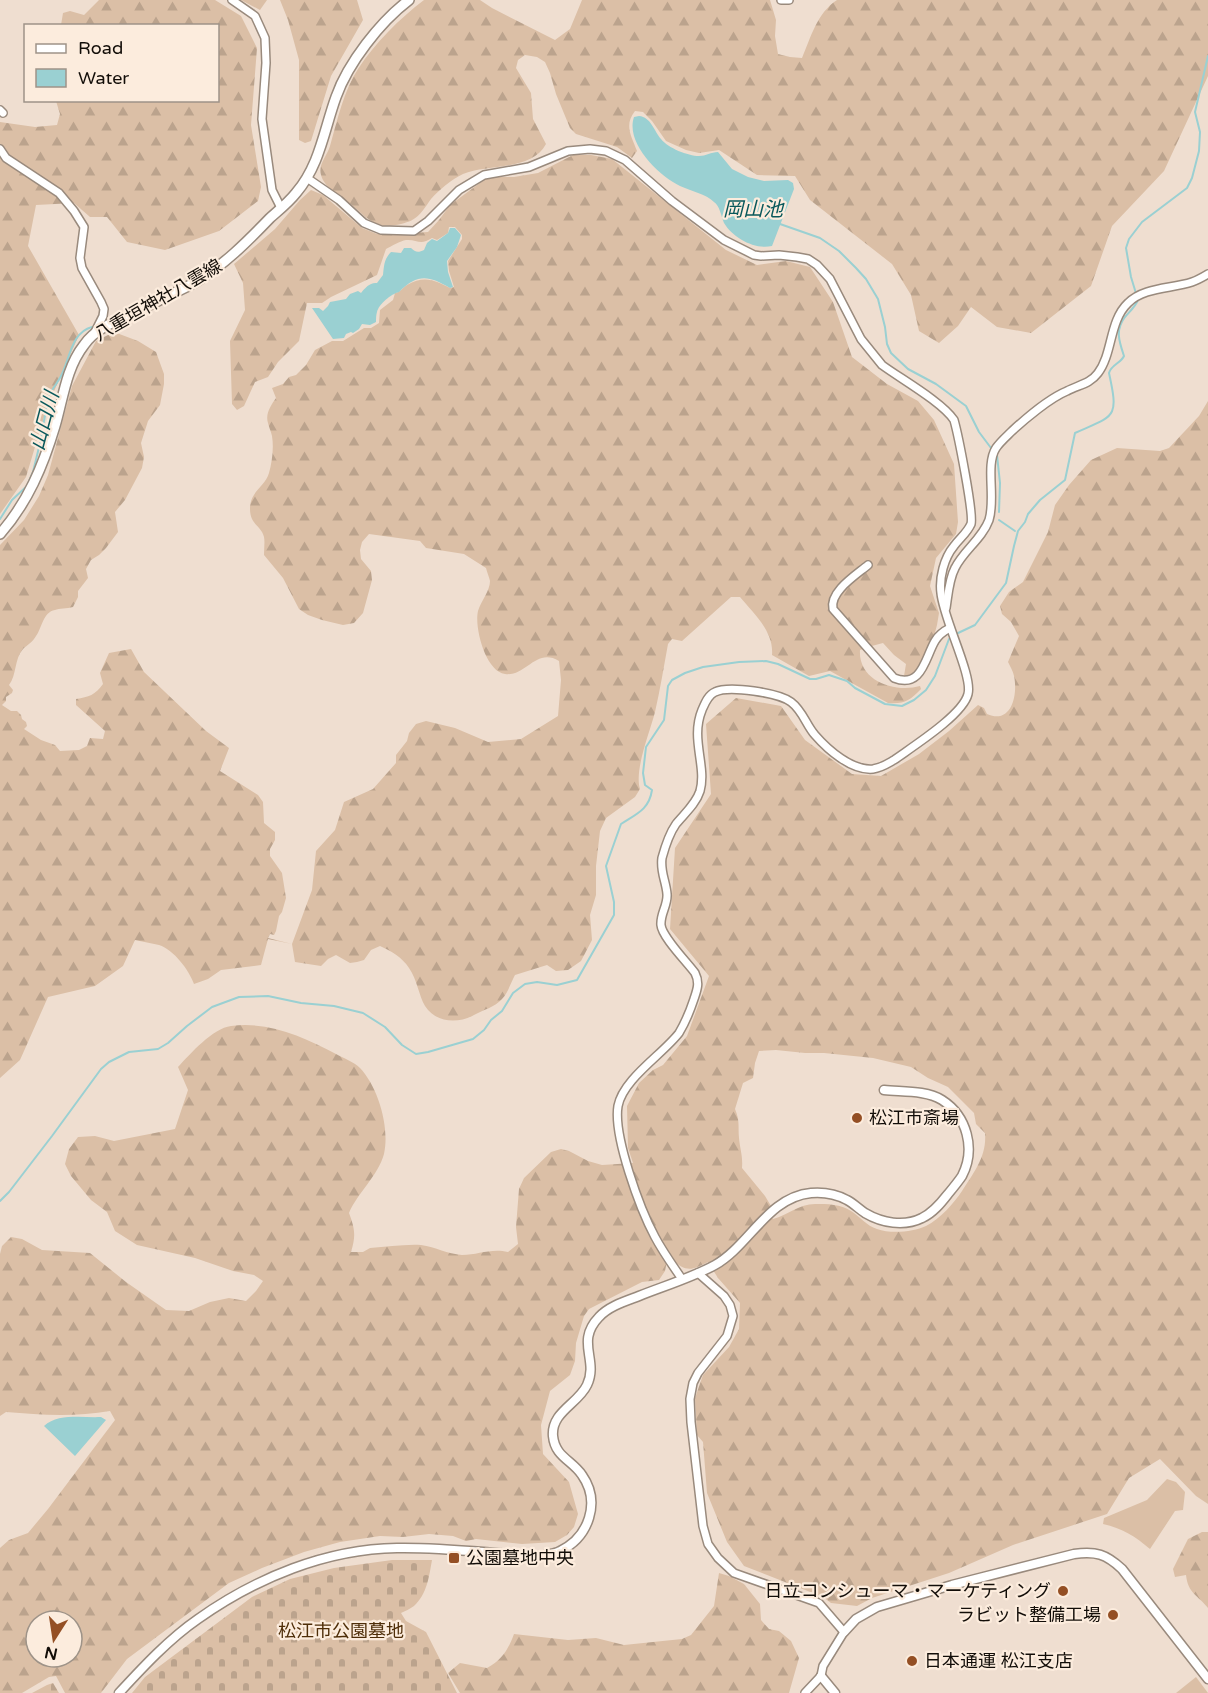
<svg xmlns="http://www.w3.org/2000/svg" width="1208" height="1693" font-family="'Varela Round','Noto Sans JP',sans-serif">
<defs>
<pattern id="forest-firs" width="22" height="20" patternUnits="userSpaceOnUse" patternTransform="scale(1.5)"><rect width="22" height="20" fill="#dbbfa6"/><path d="M5 1l3.5 6h-7zM16 11l3.5 6h-7z" fill="#bba38d"/></pattern>
<pattern id="cemetery-stones" width="16" height="16" patternUnits="userSpaceOnUse" patternTransform="scale(1.5)"><rect width="16" height="16" fill="#dbbfa6"/><path d="M2 7V4a2 2 0 0 1 4 0v3zM10 15v-3a2 2 0 0 1 4 0v3z" fill="#bba38d"/></pattern>
</defs>
<rect width="100%" height="100%" fill="#efded0"/>
<g fill="url(#forest-firs)" fill-rule="evenodd">
<polygon points="99,0 215,0 241,16 257,48 251,125 261,187 258,201 219,231 165,250 127,242 107,217 90,217 74,203 36,205 28,246 79,335 47,407 26,477 0,514 0,122 35,127 57,125 60,114 56,101 218,100 218,26 61,25 63,13 70,11 84,15"/>
<polygon points="241,0 267,0 260,10"/>
<polygon points="280,0 357,0 363,20 331,76 311,141 305,143 299,140 299,60 288,20"/>
<path d="M 424,0 L 480,0 L 492,8 L 555,40 L 570,29 L 582,0 L 770,0 L 776,20 L 775,36 L 778,54 L 790,57 L 802,58 C 811,37 817,13 837,0 L 1208,0 L 1208,76 L 1164,171 L 1112,226 L 1091,286 L 1031,333 L 997,327 L 971,307 L 958,326 L 939,343 L 919,331 L 911,295 L 892,264 L 810,200 L 795,176 L 757,175 L 719,150 L 699,153 L 686,150 L 666,141 L 652,121 L 643,112 L 635,111 C 624,125 631,135 637,151 L 632,158 L 617,147 L 576,134 L 570,128 L 556,94 L 550,73 L 545,62 L 537,57 L 525,55 L 518,60 L 516,68 L 531,93 L 533,119 L 546,144 C 532,171 488,164 463,174 C 452,179 439,190 431,199 C 421,213 418,220 401,224 C 377,230 369,220 353,206 C 343,196 325,190 321,175 C 318,164 327,156 330,146 C 337,121 344,90 358,69 C 375,43 399,19 424,0 Z"/>
<path d="M 573,155 L 591,155 L 612,159 L 726,250 L 757,265 L 786,261 L 810,267 L 833,302 L 852,357 L 887,384 L 918,401 L 934,420 L 954,464 L 958,522 L 956,534 L 936,558 L 930,586 L 939,613 L 937,625 L 932,644 L 921,667 L 910,677 L 904,676 L 906,664 L 894,655 L 883,643 L 868,647 L 860,650 C 858,681 895,693 920,686 L 921,689 C 909,701 905,704 888,703 L 830,671 L 809,676 L 772,655 C 774,631 754,614 740,597 L 731,597 L 682,641 L 672,639 L 668,644 C 664,666 660,690 655,712 C 650,732 634,770 640,789 L 635,797 L 606,818 L 600,831 L 596,866 L 596,895 L 590,915 L 592,940 L 581,961 L 568,970 L 556,971 L 547,965 L 515,975 C 511,982 508,993 502,999 C 495,1007 483,1010 474,1015 C 458,1024 436,1023 425,1006 C 419,996 417,979 409,968 C 402,957 391,951 380,946 L 371,950 L 364,960 L 357,962 L 350,963 L 336,955 L 328,959 L 321,966 L 295,962 L 292,944 L 268,939 L 261,965 L 221,970 L 208,979 L 194,984 C 189,970 174,950 159,945 C 151,943 143,942 135,940 L 123,966 L 95,986 L 48,997 L 20,1060 L 0,1078 L 0,545 L 24,520 L 39,496 L 48,475 L 72,386 L 96,341 L 114,332 L 138,341 L 156,352 L 164,374 L 164,384 L 160,405 L 148,421 L 141,443 L 144,457 L 142,468 L 125,500 L 115,512 L 118,532 L 106,548 L 99,555 L 91,560 L 86,569 L 88,578 L 78,591 L 78,597 L 73,607 C 67,609 59,608 55,610 C 43,612 42,628 36,636 C 33,642 27,645 23,649 C 14,659 17,675 9,685 L 13,690 L 12,693 L 6,697 L 6,701 L 2,705 L 11,711 L 17,711 L 21,715 L 22,719 L 26,722 L 27,726 L 24,729 L 41,740 L 55,745 L 60,751 L 79,750 L 87,746 L 90,738 L 103,739 L 105,731 L 76,705 L 76,699 C 89,697 95,695 103,684 L 100,673 L 109,653 L 131,649 L 144,672 L 206,731 L 229,748 L 220,771 L 258,795 L 263,802 L 264,823 L 275,832 L 275,840 L 270,849 L 270,856 L 282,873 L 286,898 L 282,912 L 279,916 L 276,931 L 274,935 L 270,934 L 268,938 L 292,944 L 312,890 L 316,851 L 335,830 L 344,802 L 373,789 L 396,763 L 396,755 L 407,741 L 409,733 L 416,724 L 426,721 L 455,728 L 488,742 L 521,739 L 558,716 L 561,680 L 559,661 C 536,647 526,677 505,674 C 486,672 474,628 478,611 C 481,601 490,591 490,581 C 489,577 487,572 486,568 L 464,554 L 426,548 L 420,541 L 369,534 L 362,542 L 360,550 L 361,559 L 371,571 L 372,580 L 363,613 L 354,623 L 343,625 L 322,620 L 308,615 L 299,609 L 283,578 L 264,555 C 264,549 265,542 264,537 C 261,525 250,525 250,509 C 250,491 265,487 269,473 C 272,462 274,448 272,436 C 271,432 269,427 268,423 C 265,414 271,405 276,398 L 272,388 L 283,384 L 289,377 L 296,375 L 306,365 L 315,350 L 332,341 L 343,341 L 364,328 L 371,328 L 379,323 L 380,310 L 393,300 L 395,293 C 401,292 402,288 407,285 C 424,275 435,280 450,288 L 454,287 L 449,271 L 448,261 L 462,239 L 462,235 L 455,227 L 449,227 L 448,233 L 437,240 L 432,238 C 420,246 417,239 406,240 C 400,241 392,246 386,249 L 377,275 L 331,297 L 322,303 L 307,303 L 299,341 L 278,362 L 268,377 L 255,382 L 244,406 L 237,410 L 232,404 L 230,341 L 245,310 L 243,283 L 234,264 L 275,229 L 300,200 L 311,190 L 323,195 L 362,228 L 377,234 L 397,234 L 428,232 L 439,220 L 450,205 L 488,177 L 514,177 L 538,173 Z"/>
<path d="M 1208,401 L 1208,1504 L 1196,1496 L 1160,1459 L 1129,1478 L 1107,1514 L 1013,1545 L 949,1573 L 872,1598 L 857,1606 L 831,1603 L 823,1597 L 744,1566 L 727,1542 L 707,1493 L 703,1442 L 697,1435 L 695,1398 L 703,1375 L 729,1347 L 739,1329 L 740,1303 L 718,1278 L 708,1262 C 691,1271 686,1272 671,1259 L 667,1261 L 665,1271 L 659,1280 L 642,1282 L 589,1309 L 584,1316 L 576,1343 L 575,1361 L 570,1375 L 550,1391 L 541,1425 L 543,1454 L 569,1482 L 578,1514 L 574,1527 L 567,1535 L 555,1542 L 522,1544 L 476,1539 L 466,1541 L 453,1536 L 429,1534 L 403,1537 L 380,1536 L 340,1542 L 304,1552 L 262,1568 L 229,1583 L 127,1659 L 101,1693 L 65,1693 L 56,1676 L 49,1677 L 22,1693 L 0,1693 L 0,1548 L 9,1540 L 28,1533 L 48,1509 L 115,1420 L 110,1411 C 76,1417 40,1415 6,1412 L 0,1416 L 0,1254 L 2,1246 L 11,1237 L 22,1239 L 42,1250 L 90,1253 L 126,1282 L 166,1310 L 189,1311 L 210,1302 L 229,1298 L 246,1301 L 256,1291 L 263,1281 L 254,1275 L 233,1271 L 195,1258 L 137,1245 L 115,1231 L 107,1212 L 91,1200 L 71,1176 L 65,1164 L 69,1149 L 78,1137 L 95,1136 L 114,1141 L 175,1129 L 188,1090 L 178,1067 C 190,1054 213,1028 231,1026 C 269,1021 304,1037 336,1054 C 343,1058 354,1062 360,1068 C 378,1087 390,1127 384,1154 C 378,1176 358,1192 349,1213 C 355,1229 356,1236 351,1252 L 363,1252 L 370,1248 C 387,1247 405,1244 421,1245 C 436,1247 447,1254 462,1255 C 478,1255 491,1248 508,1252 L 518,1244 L 516,1227 L 519,1189 L 524,1178 L 551,1152 L 561,1149 L 569,1151 L 588,1161 L 602,1165 L 633,1163 L 628,1148 L 627,1106 L 639,1083 L 653,1070 L 663,1065 L 687,1036 L 709,976 L 670,929 L 675,848 L 711,794 L 706,724 L 736,698 L 781,706 L 805,740 L 852,774 L 881,776 L 919,754 L 949,731 L 978,705 L 984,708 L 987,714 C 1012,725 1018,694 1014,676 C 1013,671 1010,666 1008,662 L 1019,636 L 1011,622 L 1002,614 L 1000,606 L 1009,592 L 1023,582 L 1048,532 L 1055,505 L 1069,485 L 1091,460 L 1117,448 L 1160,451 L 1169,448 L 1199,416 ZM 776,1050 L 805,1053 L 824,1053 L 873,1058 L 911,1067 L 928,1078 L 948,1087 L 974,1113 L 976,1124 L 985,1133 C 987,1156 974,1172 962,1191 C 954,1203 940,1219 926,1226 C 913,1232 891,1234 877,1229 C 867,1226 859,1216 851,1211 C 841,1204 827,1204 815,1204 C 799,1204 788,1215 773,1219 L 769,1213 L 771,1206 L 765,1196 L 742,1168 C 743,1156 740,1149 739,1138 C 738,1126 740,1121 735,1109 L 743,1083 L 753,1078 L 755,1063 L 759,1051 ZM 36,1621 L 72,1621 L 72,1657 L 36,1657 Z"/>
<path d="M 1202,1532 L 1208,1532 L 1208,1608 C 1198,1595 1188,1594 1186,1575 L 1175,1577 L 1173,1569 L 1188,1539 Z"/>
<path d="M 719,1573 L 729,1576 L 744,1584 L 760,1604 L 761,1620 L 769,1629 L 779,1631 L 791,1641 L 799,1658 L 789,1693 L 460,1693 L 448,1673 L 460,1663 L 487,1668 C 502,1660 508,1650 514,1634 L 568,1640 L 596,1638 L 624,1645 L 682,1639 L 691,1635 L 714,1606 Z"/>
</g>
<g fill="url(#cemetery-stones)">
<path d="M 392,1560 L 432,1560 C 429,1577 427,1594 414,1606 C 410,1609 405,1611 401,1613 L 406,1621 L 426,1632 L 457,1693 L 132,1693 L 145,1677 L 252,1597 L 290,1579 L 334,1568 Z"/>
<polygon points="53,1683 59,1693 32,1693 47,1685"/>
</g>
<g fill="#dbbfa6">
<path d="M 1167,1479 L 1176,1482 L 1185,1492 L 1183,1510 L 1175,1511 L 1150,1549 C 1136,1537 1122,1528 1103,1524 L 1104,1518 L 1147,1500 Z"/>
<polygon points="1196,1677 1208,1693 1176,1693"/>
</g>
<g fill="#9ad0d2">
<path d="M 639,116 C 651,117 654,131 661,139 C 668,148 688,156 699,156 C 706,156 711,152 718,152 L 732,169 L 748,177 L 764,181 L 788,180 L 793,183 L 794,189 L 772,246 C 755,250 733,238 724,223 C 721,216 720,206 714,202 C 706,194 691,191 680,186 C 659,176 625,143 634,117 Z"/>
<path d="M 450,228 L 455,228 L 461,235 L 457,247 L 447,261 L 448,272 L 453,287 L 450,288 C 429,276 418,273 399,292 C 391,294 379,304 377,312 C 376,315 376,319 376,322 L 370,325 L 362,324 L 359,329 L 353,333 L 351,332 L 346,334 L 344,338 L 333,339 L 312,308 L 319,308 L 323,311 L 328,306 L 330,302 L 346,299 L 350,294 L 358,291 L 361,293 C 365,288 370,282 377,283 L 383,275 C 384,266 384,259 391,252 L 401,253 L 404,248 L 411,248 C 415,252 418,253 424,250 L 427,243 L 432,239 L 437,241 L 448,233 Z"/>
<path d="M 101,1417 L 106,1420 L 75,1456 L 44,1426 C 58,1413 83,1418 101,1417 Z"/>
</g>
<g fill="none" stroke-linecap="round" stroke-linejoin="round">
<g stroke="#9ad0d2" stroke-width="2">
<polyline points="780,224 820,238 839,251 856,268 866,279 878,299 885,327 887,344 891,353 908,369 936,384 966,406 979,432 991,448"/>
<polyline points="997,455 1000,483 999,512"/>
<path d="M 0,519 L 12,500 L 27,486 L 33,472 L 40,443 L 48,399 C 51,389 58,383 62,374 C 70,357 72,332 92,327"/>
<polyline points="999,520 1015,531"/>
<path d="M 0,1201 L 9,1192 L 52,1136 L 101,1069 L 109,1062 L 129,1052 L 158,1049 L 168,1043 L 187,1026 L 212,1007 L 239,997 L 268,996 L 301,1003 L 334,1006 L 363,1013 L 385,1027 L 402,1045 L 416,1054 L 428,1052 L 473,1039 L 484,1030 L 491,1020 L 502,1011 L 513,993 L 525,984 L 537,982 L 557,985 L 577,980 L 614,915 L 614,902 L 606,866 L 621,824 C 636,814 649,810 652,790 L 645,785 L 643,773 L 646,747 L 664,720 L 668,686 L 672,680 L 685,673 L 703,667 L 739,662 L 766,661 L 778,664 L 810,679 L 816,679 L 829,675 L 847,681 L 855,688 L 885,704 L 902,706 L 914,700 L 926,690 L 935,676 L 949,639 L 956,634 L 975,625 L 1006,583 L 1014,546 L 1018,531 L 1025,522 L 1028,514 L 1040,500 L 1065,480 L 1075,433 C 1115,415 1119,419 1109,373 C 1111,365 1121,363 1124,356 C 1119,341 1115,330 1125,317 C 1130,311 1135,307 1138,300 L 1131,277 L 1126,248 L 1129,239 L 1142,222 L 1187,188 L 1192,178 L 1199,151 L 1200,132 L 1195,112 L 1208,56"/>
</g>
<defs>
<g id="minor">
<polyline points="232,0 255,16 265,38 266,63 262,119 272,190 281,208"/>
<polyline points="781,0 789,0"/>
<polyline points="0,110 3,113"/>
<polyline points="0,149 6,158 59,193 74,211 84,227 80,258 82,268 101,302 104,309 103,316 95,332"/>
<path d="M 307,178 L 339,200 L 364,223 L 381,230 L 414,231 L 428,221 L 459,190 L 484,175 L 529,167 L 568,151 L 590,149 L 606,151 L 625,160 L 672,201 L 724,240 L 754,255 L 761,256 L 779,255 L 797,257 L 808,259 L 817,265 L 830,279 L 861,339 L 882,365 C 901,379 942,402 954,420 C 958,434 974,514 971,524 C 967,533 960,538 954,546 C 944,558 939,578 941,593 C 943,618 973,676 968,694 C 963,715 912,747 894,760 C 887,764 881,768 873,769 C 852,771 828,750 815,735 C 806,725 803,711 791,702 C 779,693 729,685 715,692 C 708,695 705,703 702,710 C 690,739 707,766 700,791 C 696,804 684,814 676,824 C 669,834 665,847 662,858 C 660,872 666,881 667,894 C 668,905 660,914 661,925 C 662,937 687,962 695,973 C 700,983 697,990 694,999 C 690,1011 685,1023 679,1033 C 663,1054 623,1079 618,1106 C 613,1136 640,1209 655,1237 C 663,1252 673,1266 682,1279"/>
<path d="M 868,565 C 856,575 829,592 833,609 L 894,678 C 922,689 925,658 935,641 C 939,634 944,631 950,628"/>
<path d="M 946,608 C 948,595 949,579 955,568 C 964,550 982,539 989,520 C 996,498 985,465 996,448 C 1000,442 1007,436 1012,431 C 1025,419 1050,398 1067,391 C 1078,385 1090,384 1098,373 C 1113,353 1109,321 1128,303 C 1144,287 1171,289 1192,282 C 1198,280 1203,277 1208,274"/>
<polyline points="698,1273 724,1296 730,1305 733,1316 727,1336 698,1373 693,1383 690,1399 691,1422 703,1526 708,1544 718,1558 734,1573 819,1603 844,1632 823,1666 821,1676 805,1693"/>
</g>
<g id="tertiary">
<path d="M 844,1632 L 856,1619 L 877,1607 L 952,1585 L 1074,1554 C 1096,1551 1106,1554 1122,1569 L 1208,1679"/>
<polyline points="821,1676 835,1693"/>
<path d="M 119,1693 C 143,1667 169,1639 198,1619 C 256,1578 326,1549 397,1548 C 445,1547 494,1554 542,1556 C 548,1554 555,1554 560,1551 C 589,1537 601,1502 582,1475 C 572,1460 555,1457 553,1436 C 551,1412 578,1404 587,1385 C 599,1360 575,1342 599,1317 C 609,1306 626,1301 639,1296 C 664,1286 691,1278 715,1265 C 749,1246 768,1197 811,1193 C 823,1192 836,1194 847,1200 C 853,1203 859,1209 865,1213 C 882,1223 904,1227 922,1218 C 933,1213 941,1203 948,1194 C 953,1188 958,1182 962,1176 C 976,1149 967,1116 942,1100 C 926,1090 901,1092 884,1090"/>
</g>
<path id="secondary" d="M 0,534 C 28,502 43,466 55,426 C 63,399 66,368 84,345 C 94,330 113,322 129,315 C 151,304 173,294 194,283 C 223,266 247,242 270,218 C 279,210 289,202 296,193 C 320,165 324,130 336,97 C 348,63 380,22 409,0"/>
</defs>
<use href="#minor" stroke="#998a7d" stroke-width="10"/>
<use href="#tertiary" stroke="#998a7d" stroke-width="11"/>
<use href="#secondary" stroke="#998a7d" stroke-width="12"/>
<use href="#minor" stroke="#fff" stroke-width="7"/>
<use href="#tertiary" stroke="#fff" stroke-width="8"/>
<use href="#secondary" stroke="#fff" stroke-width="9"/>
</g>
<g fill="#944f24" stroke="#fcecdd" stroke-width="2">
<circle cx="857" cy="1118" r="6"/>
<rect x="448" y="1552" width="12" height="12" rx="3"/>
<circle cx="1063" cy="1591" r="6"/>
<circle cx="1113" cy="1615" r="6"/>
<circle cx="912" cy="1661" r="6"/>
</g>
<g text-anchor="middle" dominant-baseline="central" stroke-width="4.5" stroke-linejoin="round" paint-order="stroke">
<g font-size="18" fill="#120d08" stroke="#fcecdd">
<text transform="translate(158 300) rotate(-30)">八重垣神社八雲線</text>
</g>
<g font-size="18" fill="#120d08" stroke="#fcecdd" text-anchor="start">
<text x="869" y="1118">松江市斎場</text>
<text x="466" y="1558">公園墓地中央</text>
<text x="1051" y="1591" text-anchor="end">日立コンシューマ・マーケティング</text>
<text x="1101" y="1615" text-anchor="end">ラビット整備工場</text>
<text x="924" y="1661">日本通運 松江支店</text>
</g>
<g font-size="18" fill="#4e2d08" stroke="#fcecdd">
<text x="341" y="1631">松江市公園墓地</text>
</g>
<g font-size="20" font-style="italic" fill="#09585b" stroke="#fcecdd">
<text x="753" y="210">岡山池</text>
<text transform="translate(45 421) rotate(-75)">山口川</text>
</g>
</g>
<rect x="24" y="24" width="195" height="78" fill="#fcecdd" stroke="#9e9388" stroke-width="1.5"/>
<rect x="36" y="44" width="30" height="9" fill="#ffffff" stroke="#9e9388" stroke-width="1.5"/>
<text x="78" y="54" font-size="18" fill="#120d08">Road</text>
<rect x="36" y="69" width="30" height="18" fill="#9ad0d2" stroke="#9e9388" stroke-width="1.5"/>
<text x="78" y="84" font-size="18" fill="#120d08">Water</text>
<g transform="translate(54 1639) rotate(192)"><circle r="28" fill="#fcecdd" stroke="#9e9388" stroke-width="1.5"/>
<path d="M0-4.5L10 22L0 15L-10 22Z" fill="#944f24"/>
<text y="-9" font-size="16" font-weight="bold" text-anchor="middle" fill="#120d08">N</text>
</g>
</svg>
